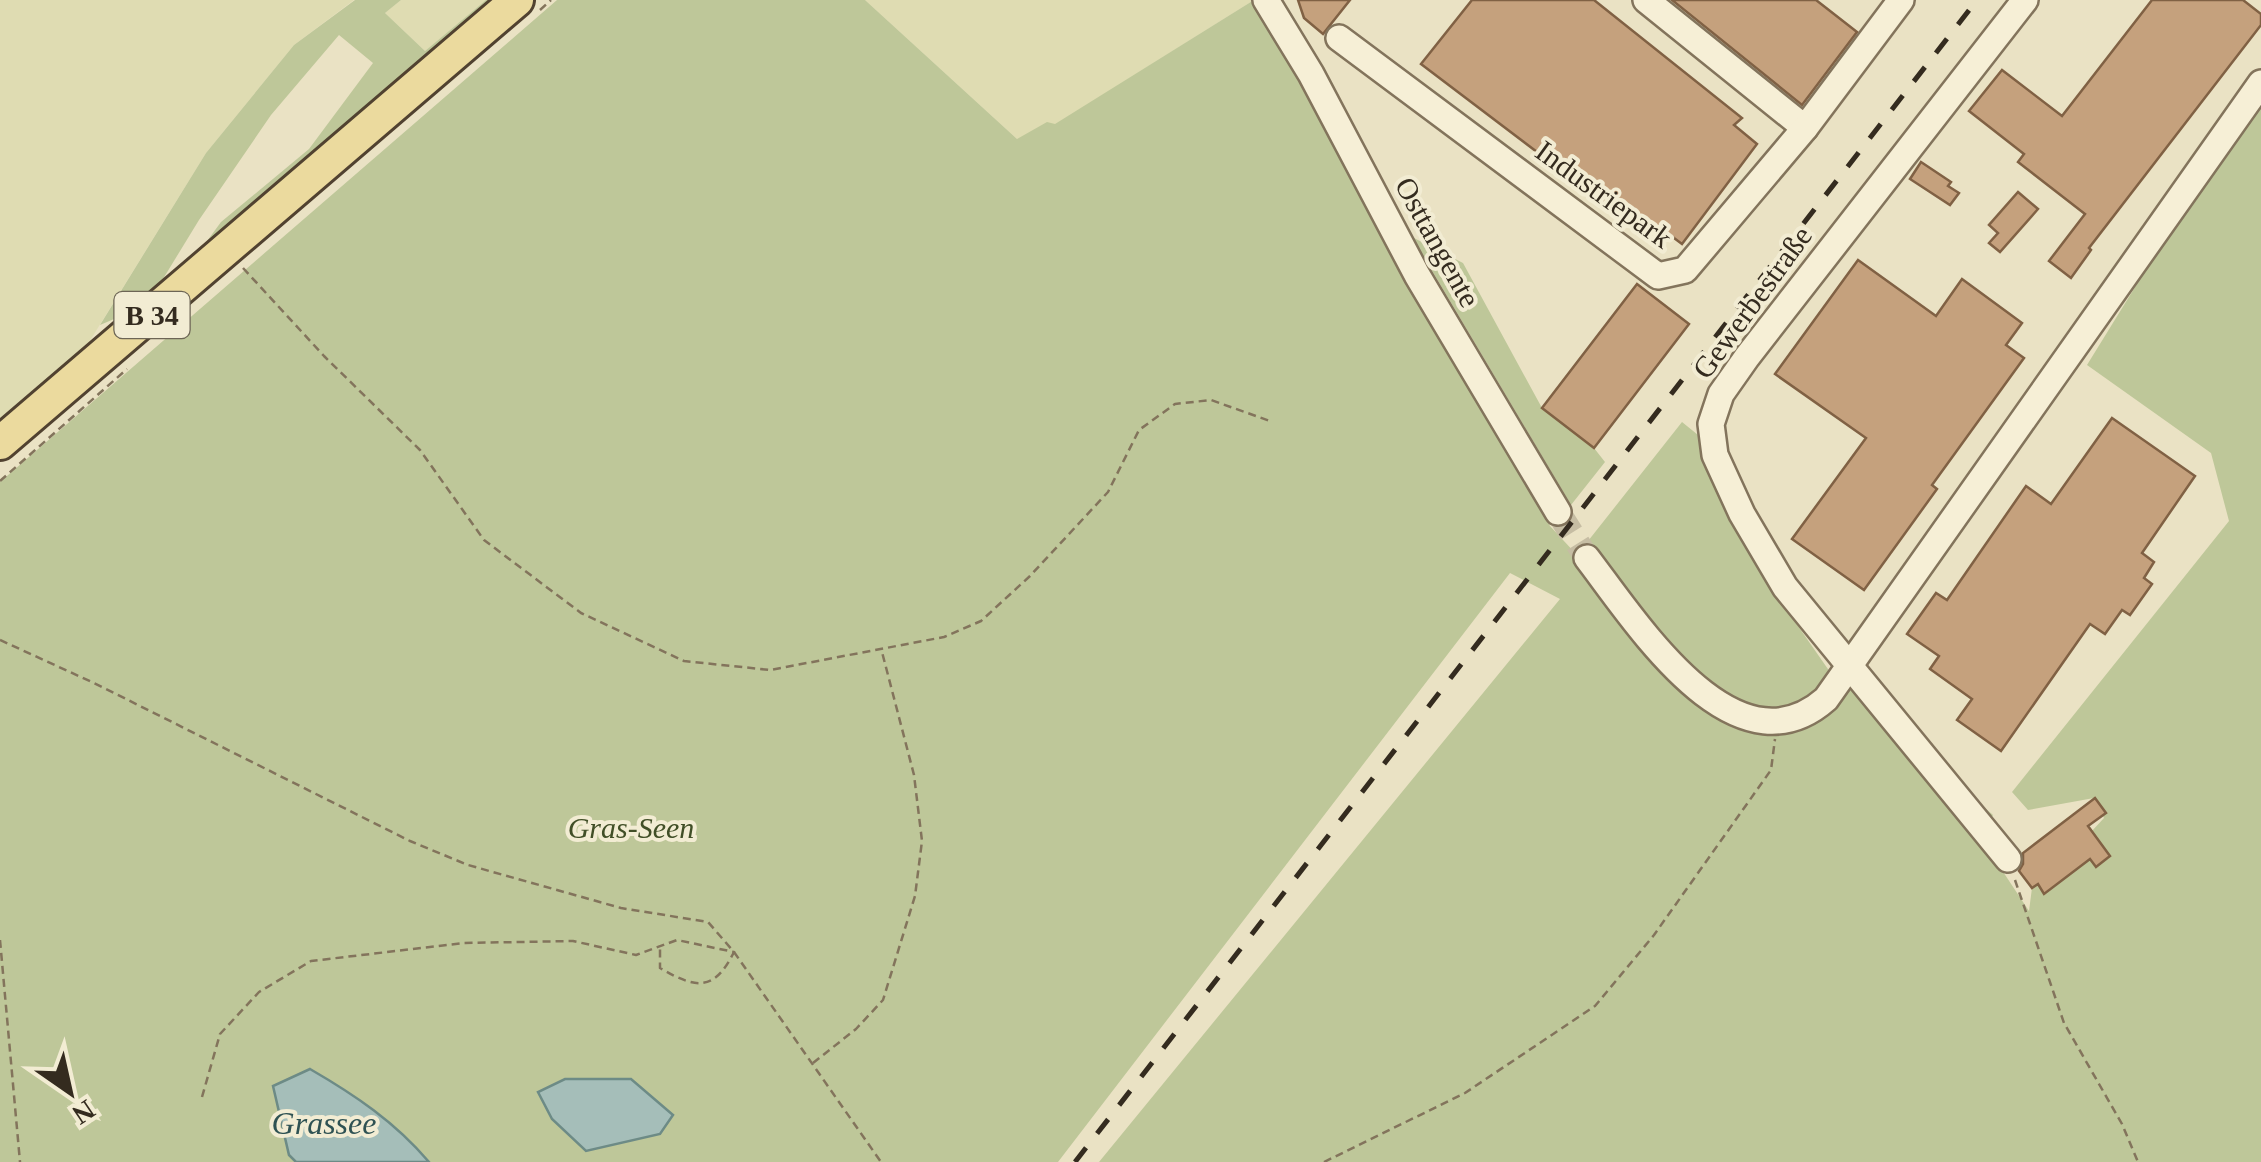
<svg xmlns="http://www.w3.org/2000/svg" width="2261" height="1162" font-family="Georgia,serif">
<rect width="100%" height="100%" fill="#eae2c4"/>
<g fill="#dfdcb2">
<polygon points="0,0 354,0 294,45 206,153 57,394 0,443"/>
<polygon points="401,0 486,0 425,51 385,13"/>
<polygon points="865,0 1254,0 1045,131 1017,139"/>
</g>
<g fill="#bec799">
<polygon points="355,0 401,0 385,13 425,51 486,0 517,0 188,267 221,222 309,149 373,63 339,35 271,115 199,220 147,305 100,325 206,153 294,45"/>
<polygon points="557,0 865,0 1017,139 1047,122 1055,124 1254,0 1259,0 1550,526 1577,555 1682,422 1703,439 1784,606 1830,672 1993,815 1980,837 2029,911 2032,888 2037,884 2045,893 2069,875 2080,845 2095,867 2109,858 2091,832 2104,818 2094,798 2028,810 2012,792 2229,521 2211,453 2087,365 2261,83 2261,1162 1099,1162 1560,599 1510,573 1058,1162 0,1162 0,482"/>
<polygon points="1412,237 1463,263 1542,408 1594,448 1605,462 1571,505"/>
</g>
<g fill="#a5beb9" stroke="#6d8b86" stroke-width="2.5">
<path d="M 310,1069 C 355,1095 395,1122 429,1162 L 296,1162 L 289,1155 L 273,1086 Z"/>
<polygon points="565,1079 631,1079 673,1115 660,1134 586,1151 552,1119 538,1092"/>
</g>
<g fill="#c5a17d" stroke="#806144" stroke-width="2.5">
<polygon points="1298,0 1350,0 1323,34 1304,18"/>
<polygon points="1472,0 1594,0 1742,118 1734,125 1757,144 1682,244 1658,226 1649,237 1421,64"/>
<polygon points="1672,0 1816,0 1857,32 1802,105"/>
<polygon points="2152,0 2243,0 2261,14 2261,25 2089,248 2091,250 2071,278 2049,261 2085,214 2018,162 2024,154 1969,111 2002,70 2062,116"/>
<polygon points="1921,162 1951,182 1948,186 1959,193 1950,205 1910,179"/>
<polygon points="2018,192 2038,209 2000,252 1989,243 1998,233 1989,225"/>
<polygon points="1858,260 1936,316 1962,279 2022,323 2006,345 2024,358 1932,485 1937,489 1864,590 1792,539 1866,438 1775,374"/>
<polygon points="1637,284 1689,324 1594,448 1542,408"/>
<polygon points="2112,418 2195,476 2142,553 2154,562 2144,578 2152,584 2130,615 2122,610 2105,634 2090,624 2001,751 1957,720 1972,699 1930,669 1939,656 1907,634 1936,593 1947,600 2026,486 2051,504"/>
<polygon points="2095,798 2106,813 2088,826 2110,856 2096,867 2090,859 2044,894 2038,884 2032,888 2019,871 2023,864 2023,853"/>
</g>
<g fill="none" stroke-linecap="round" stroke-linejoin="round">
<polyline stroke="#c6bda3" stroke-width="25" stroke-dasharray="25 12" stroke-linecap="butt" points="1558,512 1587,558"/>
<defs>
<g id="minor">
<polyline points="1266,0 1311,74 1417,275 1558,512"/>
<polyline points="1646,0 1805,128 1901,0"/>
<polyline points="1339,38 1658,276 1685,270 1805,128"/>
<path d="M 1587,558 C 1636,622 1735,779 1826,699 L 2261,83"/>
<polyline points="2008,859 1785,587 1742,514 1715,455 1711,424 1721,394 1747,357 2025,0"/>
</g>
<polyline id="major" points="0,443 517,0"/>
</defs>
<use href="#minor" stroke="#83745c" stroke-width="30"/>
<use href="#major" stroke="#514230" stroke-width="38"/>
<g stroke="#83745c" stroke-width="2.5" stroke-dasharray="8 5" stroke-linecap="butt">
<polyline points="540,10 551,0"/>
<polyline points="243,268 324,356 420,450 484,540 581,613 684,661 770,670 944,637 981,621 1030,576 1108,492 1139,430 1175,404 1211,400 1270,421"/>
<polyline points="0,481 127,369"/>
<polyline points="0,640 94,683 410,841 468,865 621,908 708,922 734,952 881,1162"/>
<polyline points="2015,880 2064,1023 2122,1124 2138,1162"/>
<polyline points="0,940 20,1162"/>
<polyline points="813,1063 856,1029 883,1000 915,896 922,841 914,775 882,652"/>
<path d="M 202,1097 L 220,1034 L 259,992 L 311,961 L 464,943 L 573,941 L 636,955 L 677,940 L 734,952 C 714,992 696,989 660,968 L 660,946"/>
<polyline points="1324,1162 1465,1093 1595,1006 1654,935 1771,770 1775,739"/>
</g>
<use href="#minor" stroke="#f6efd6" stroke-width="25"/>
<use href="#major" stroke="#ebda9e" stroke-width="32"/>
<polyline stroke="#342b1f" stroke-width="5" stroke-dasharray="18 18" stroke-linecap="butt" points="1075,1162 1977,0"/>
</g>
<g text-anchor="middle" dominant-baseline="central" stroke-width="8" stroke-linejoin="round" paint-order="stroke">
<rect fill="#f2ecd3" stroke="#6d6555" stroke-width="2.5" x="114.5" y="292" width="75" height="46" rx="8"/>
<g font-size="28" font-weight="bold" fill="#342b1f">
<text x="152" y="315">B 34</text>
</g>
<g font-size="30" fill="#342b1f" stroke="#f2ecd3">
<text transform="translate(1604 194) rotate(36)">Industriepark</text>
<text transform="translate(1438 242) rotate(61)">Osttangente</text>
<text transform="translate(1752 302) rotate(-54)">Gewerbestraße</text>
</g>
<g font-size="30" font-style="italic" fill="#414f27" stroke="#f2ecd3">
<text x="631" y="827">Gras-Seen</text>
</g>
<g font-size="32" font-style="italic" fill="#2f5253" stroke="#f2ecd3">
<text x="324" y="1123">Grassee</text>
</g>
</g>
<g transform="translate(70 1092) rotate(146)" stroke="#f2ecd3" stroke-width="8" paint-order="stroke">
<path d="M0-8L18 38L0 25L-18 38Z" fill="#342b1f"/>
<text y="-15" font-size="28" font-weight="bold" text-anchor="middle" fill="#342b1f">N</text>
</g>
</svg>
